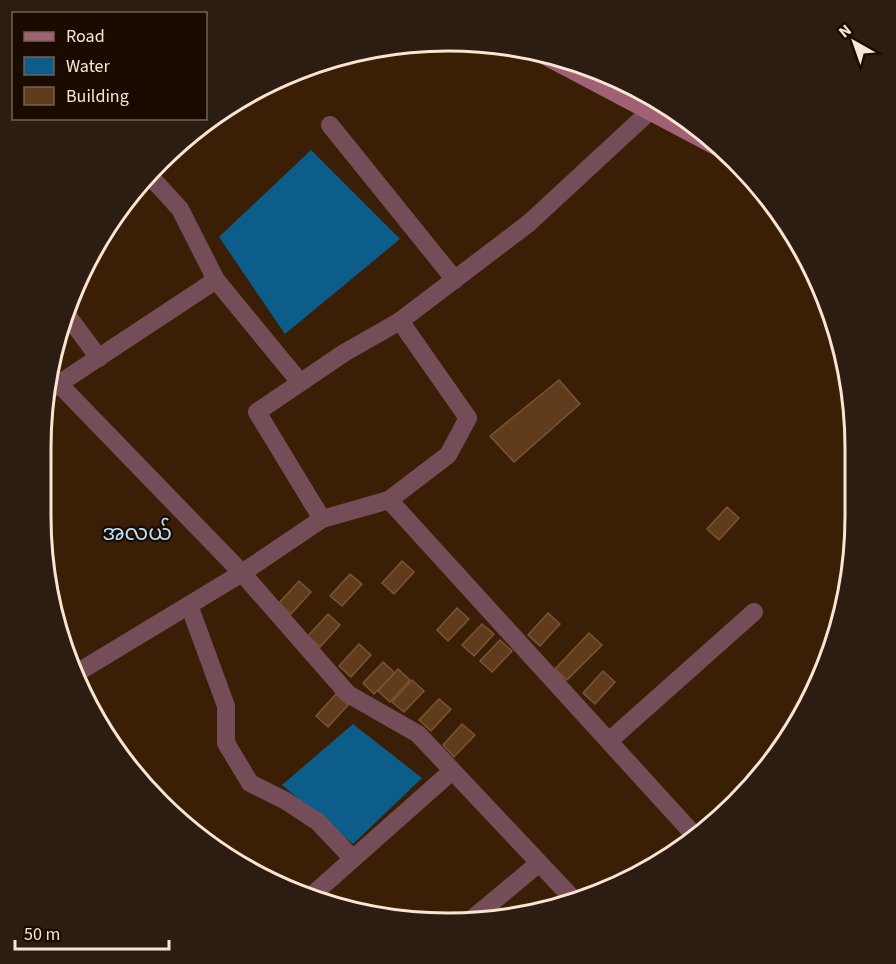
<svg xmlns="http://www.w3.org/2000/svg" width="896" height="964" font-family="'Source Sans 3','Noto Sans Myanmar',sans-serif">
<rect width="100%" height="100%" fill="#3a1f06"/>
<g fill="#0d5d8a">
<polygon points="311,150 400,239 285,334 219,237"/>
<polygon points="353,724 422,778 353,844 282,785"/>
</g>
<g fill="#613c1c" stroke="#7a5433" stroke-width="1.5">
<polygon points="559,380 580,404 514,462 490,436"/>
<polygon points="727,507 739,518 719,540 707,529"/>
<polygon points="402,561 414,572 394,594 382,583"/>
<polygon points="350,574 362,584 342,606 330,596"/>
<polygon points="299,581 311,592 291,614 279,603"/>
<polygon points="457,608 469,619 448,641 437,630"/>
<polygon points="548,613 560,624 540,646 528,635"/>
<polygon points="328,614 340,625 320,647 308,636"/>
<polygon points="482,624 494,634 474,656 462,645"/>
<polygon points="589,633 602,645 567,680 555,669"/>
<polygon points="500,640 512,651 492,672 480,661"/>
<polygon points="359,644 371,655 351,677 339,666"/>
<polygon points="383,662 395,673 374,694 363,683"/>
<polygon points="398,669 410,680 390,702 378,691"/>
<polygon points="603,671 615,682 595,704 583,693"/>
<polygon points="412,680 424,691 404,712 392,702"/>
<polygon points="336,694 348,705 328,727 316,716"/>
<polygon points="439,699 451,709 431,731 419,720"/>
<polygon points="462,724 475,735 454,757 443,745"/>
</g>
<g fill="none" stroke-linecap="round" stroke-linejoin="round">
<g stroke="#754d58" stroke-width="18">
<polyline points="330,125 455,280"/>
<polyline points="148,174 180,209 216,280 299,381"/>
<polyline points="67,315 99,358"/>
<polyline points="59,384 242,573 348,694 418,734 575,901"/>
<polyline points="51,389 216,280"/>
<polyline points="389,500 696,837"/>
<polyline points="322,519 257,412 344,353 400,321 529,223 650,111"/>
<polyline points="189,605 226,706 226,743 250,783 286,801 318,822 353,859"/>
<polyline points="75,674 242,573 322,519 389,500 448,455 468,418 400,321"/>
<polyline points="609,741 754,612"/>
<polyline points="310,897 452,771"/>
<polyline points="472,919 538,864"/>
</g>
<polyline stroke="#a16174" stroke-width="18" points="534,50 725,151"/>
</g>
<g text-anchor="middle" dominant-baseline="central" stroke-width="4.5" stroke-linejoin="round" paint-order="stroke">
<g font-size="21" fill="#b8e1ff" stroke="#1a0b01">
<text x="137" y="533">အလယ်</text>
</g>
</g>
<path d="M0 0H896V964H0ZM448 51H448A397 397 0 0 1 845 448V516A397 397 0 0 1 448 913H448A397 397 0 0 1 51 516V448A397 397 0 0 1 448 51Z" fill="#2c1c12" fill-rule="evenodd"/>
<path fill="none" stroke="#fae4d2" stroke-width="3" d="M448 51H448A397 397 0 0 1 845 448V516A397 397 0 0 1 448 913H448A397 397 0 0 1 51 516V448A397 397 0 0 1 448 51Z"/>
<rect x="12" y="12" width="195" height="108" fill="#1a0b01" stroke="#746255" stroke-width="1.5"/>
<rect x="24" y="32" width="30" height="9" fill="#a16174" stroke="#746255" stroke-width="1.5"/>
<text x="66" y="42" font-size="18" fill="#fae4d2">Road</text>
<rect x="24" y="57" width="30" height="18" fill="#0d5d8a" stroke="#746255" stroke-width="1.5"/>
<text x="66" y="72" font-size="18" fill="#fae4d2">Water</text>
<rect x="24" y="87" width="30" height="18" fill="#613c1c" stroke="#746255" stroke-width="1.5"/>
<text x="66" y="102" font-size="18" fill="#fae4d2">Building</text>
<g transform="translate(854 42) rotate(320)" stroke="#1a0b01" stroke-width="4.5" paint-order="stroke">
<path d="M0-4.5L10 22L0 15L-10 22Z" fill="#fae4d2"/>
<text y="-9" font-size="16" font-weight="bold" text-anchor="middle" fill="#fae4d2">N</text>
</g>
<path d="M15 940v9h154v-9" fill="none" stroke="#fae4d2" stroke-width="3"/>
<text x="24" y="940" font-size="18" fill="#fae4d2" stroke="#1a0b01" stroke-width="4.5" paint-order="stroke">50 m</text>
</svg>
